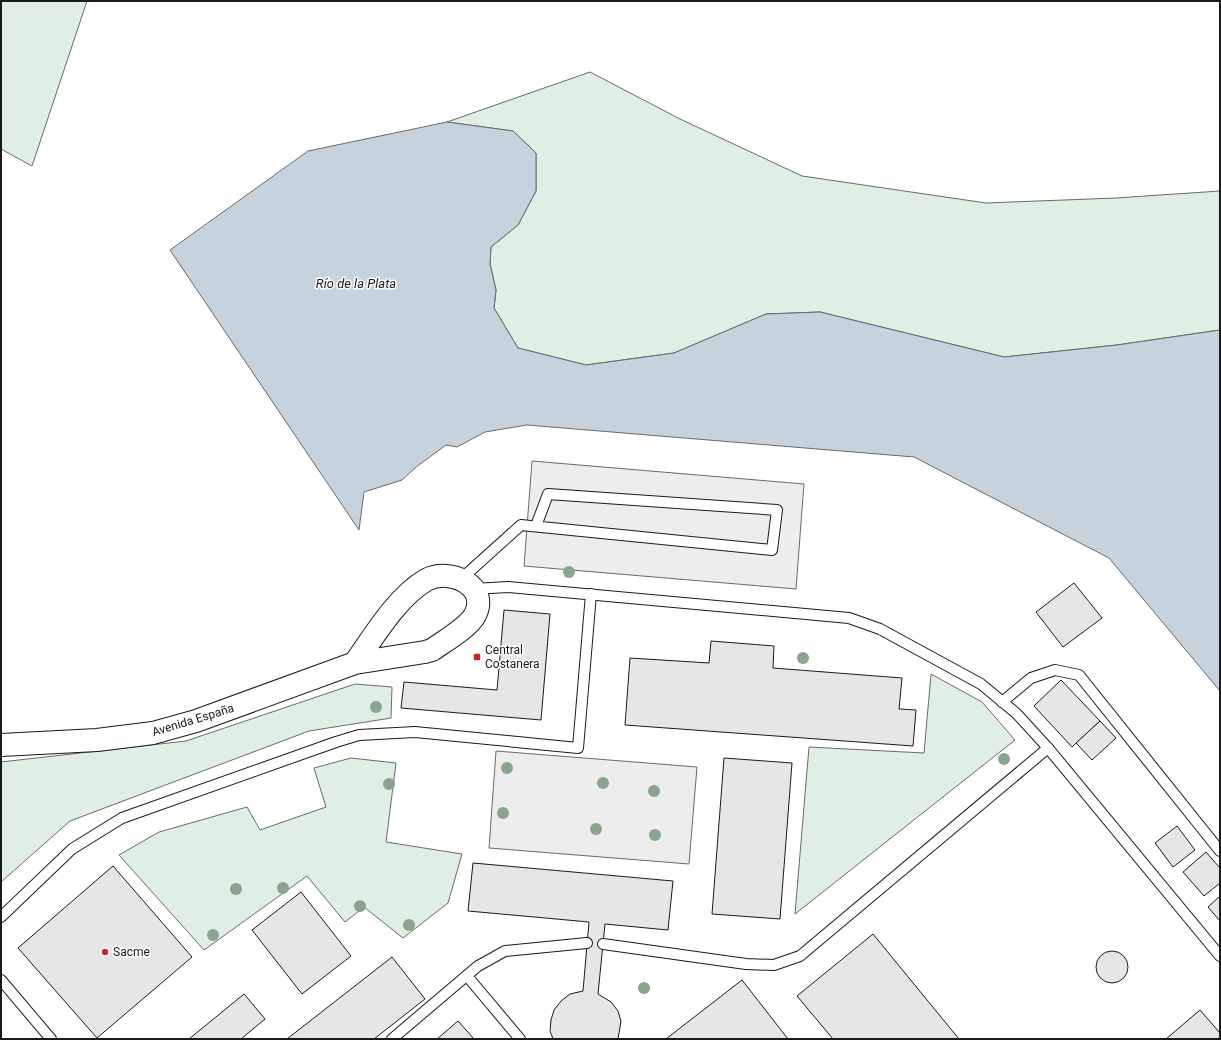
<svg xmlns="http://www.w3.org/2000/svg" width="1221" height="1040" font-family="Roboto,sans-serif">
<rect width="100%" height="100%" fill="#fff"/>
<g fill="#e0efe3" stroke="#6a6a6a">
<polygon points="1,1 87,1 32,166 1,149"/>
<polygon points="590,72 680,119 802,176 986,203 1116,198 1220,191 1220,330 1117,345 1004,357 820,312 766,314 674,353 586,365 518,348 494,308 496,290 490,264 491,247 518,225 536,191 536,153 513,131 447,122"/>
<polygon points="931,674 982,702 1015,740 795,914 809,747 924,753"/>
<polygon points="355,684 392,687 391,718 309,731 70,821 1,882 1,762 186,741"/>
<polygon points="351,758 396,763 386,842 462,854 448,903 403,938 364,907 345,922 307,876 204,950 119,855 159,832 247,807 260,830 326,807 314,768"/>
</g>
<g fill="#ededed" stroke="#6a6a6a">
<polygon points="532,461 804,484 796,589 524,566"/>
<polygon points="496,751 697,767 689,864 489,848"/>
</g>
<polygon fill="#c6d2dc" stroke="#6a6a6a" points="447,122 513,131 536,153 536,191 518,225 491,247 490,264 496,290 494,308 518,348 586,365 674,353 766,314 820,312 1004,357 1117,345 1220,330 1220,691 1109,558 914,457 527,425 485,432 457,447 446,445 416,467 402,480 364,492 359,530 170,250 308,151"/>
<g fill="#e6e6e6" stroke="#1a1a1a">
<polygon points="1074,583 1102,618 1063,647 1036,612"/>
<polygon points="504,610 550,614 541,720 401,708 404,682 497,690"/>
<polygon points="711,641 774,646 773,668 902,678 899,709 916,710 913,746 625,725 630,658 709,663"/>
<polygon points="1061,680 1100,721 1072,747 1034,706"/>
<polygon points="1100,721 1116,738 1092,760 1076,743"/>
<polygon points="724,758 792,763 780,919 712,914"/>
<polygon points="1177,826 1195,850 1173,867 1155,843"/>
<polygon points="1206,852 1220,868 1220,883 1204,896 1183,872"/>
<polygon points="473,863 673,881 668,930 605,924 598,994 611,1002 618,1011 621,1021 618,1039 553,1039 550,1031 551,1020 554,1010 561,1001 570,994 583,991 589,922 468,911"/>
<polygon points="113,866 192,957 97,1038 18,948"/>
<polygon points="301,892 351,956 302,994 252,930"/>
<polygon points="1220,896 1220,921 1208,907"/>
<polygon points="873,934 959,1039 833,1039 797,996"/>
<circle cx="1112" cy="967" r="16"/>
<polygon points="392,957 425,999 374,1039 287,1039"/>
<polygon points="742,980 788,1039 666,1039"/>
<polygon points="244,994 265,1019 241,1039 189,1039"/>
<polygon points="1200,1010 1220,1033 1220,1039 1166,1039"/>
<polygon points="458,1021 474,1039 437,1039"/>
</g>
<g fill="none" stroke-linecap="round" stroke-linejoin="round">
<defs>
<g id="lane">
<polyline points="461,579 521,525 772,550 777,510 548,494 536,526"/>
<polyline points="474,589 508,587 849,618 880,629 981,684 1017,714 1048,748 1220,956"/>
<polyline points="1002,702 1031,678 1055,670 1079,675 1220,851"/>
<polyline points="1,917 72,849 122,818 336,742 359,735 415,732 578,748 591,594"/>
<polyline points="603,944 746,964 774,965 800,956 1048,748"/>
<polyline points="467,976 520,1039"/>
<polyline points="1,980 51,1039"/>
<polyline points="392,1039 478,966 505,951 587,943"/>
</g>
<path id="secondary" d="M 1,745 L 97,740 L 153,733 L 196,721 L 355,663 L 425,652 L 432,650 C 443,642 468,628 475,615 C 490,586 450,567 426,580 C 397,597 374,636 355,663"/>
</defs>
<use href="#lane" stroke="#1a1a1a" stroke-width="12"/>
<use href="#secondary" stroke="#1a1a1a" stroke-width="24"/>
<use href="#lane" stroke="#fff" stroke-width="10"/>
<use href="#secondary" stroke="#fff" stroke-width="22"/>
</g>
<g fill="#8aa48f">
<circle cx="569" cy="572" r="6"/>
<circle cx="803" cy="658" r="6"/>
<circle cx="376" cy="707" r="6"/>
<circle cx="1004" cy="759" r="6"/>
<circle cx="507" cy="768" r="6"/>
<circle cx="603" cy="783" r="6"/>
<circle cx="389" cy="784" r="6"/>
<circle cx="654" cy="791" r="6"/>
<circle cx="503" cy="813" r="6"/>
<circle cx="596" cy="829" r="6"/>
<circle cx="655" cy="835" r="6"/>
<circle cx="283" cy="888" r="6"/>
<circle cx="236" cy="889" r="6"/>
<circle cx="360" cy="906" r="6"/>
<circle cx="409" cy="925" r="6"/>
<circle cx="213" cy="935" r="6"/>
<circle cx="644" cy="988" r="6"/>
</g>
<g fill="#c62828" stroke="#fff" stroke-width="1.5">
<rect x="473" y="653" width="8" height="8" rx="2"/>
<circle cx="105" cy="952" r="4"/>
</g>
<g text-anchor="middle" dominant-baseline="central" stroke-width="3" stroke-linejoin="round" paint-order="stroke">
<g font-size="12" fill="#1a1a1a" stroke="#fff" text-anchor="start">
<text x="485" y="650">Central<tspan x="485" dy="14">Costanera</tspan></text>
<text x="113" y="952">Sacme</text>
</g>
<g font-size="12" fill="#1a1a1a" stroke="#fff">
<text transform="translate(193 720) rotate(-17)">Avenida España</text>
</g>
<g font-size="13" font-style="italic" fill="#1a1a1a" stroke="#fff">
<text x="356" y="283">Río de la Plata</text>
</g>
</g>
<rect width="1221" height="1040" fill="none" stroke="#1a1a1a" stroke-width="4"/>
</svg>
